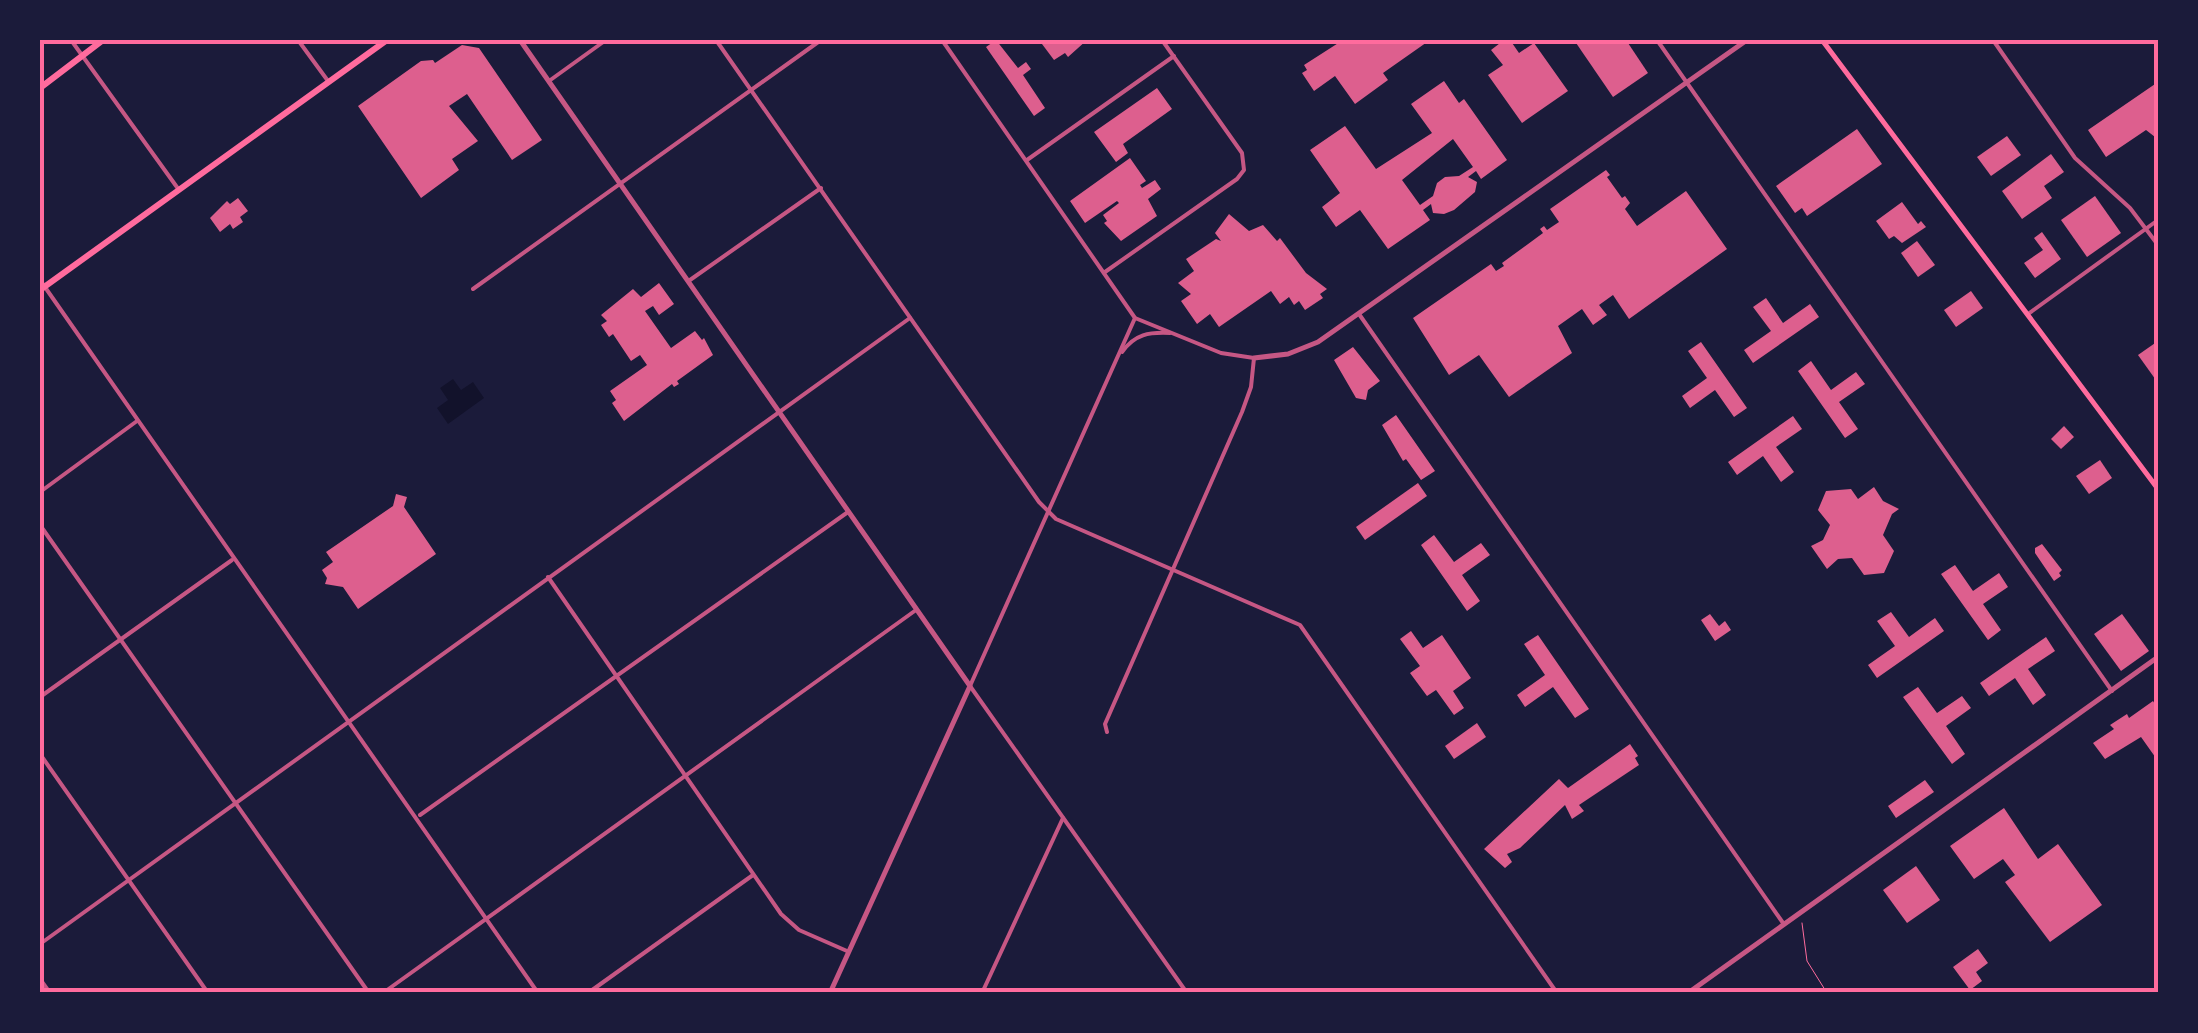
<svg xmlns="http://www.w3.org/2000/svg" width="2198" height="1033" font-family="'Varela Round',sans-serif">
<rect width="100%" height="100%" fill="#1b1b3a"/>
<polygon fill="#12122b" points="453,379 461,390 473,382 484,398 448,424 437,408 448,400 440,388"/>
<g fill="#dd5f8e" fill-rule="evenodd">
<polygon points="996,40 1018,68 1026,62 1031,69 1023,75 1045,108 1034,116 986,47"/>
<polygon points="1039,40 1087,40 1068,57 1065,53 1054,60"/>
<polygon points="1343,40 1352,42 1430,40 1383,73 1388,80 1355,104 1335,76 1314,91 1302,73 1307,70 1304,65"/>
<polygon points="1504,40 1510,40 1519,53 1534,43 1568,91 1522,123 1488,75 1503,65 1491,50"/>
<polygon points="1574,40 1626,40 1648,73 1613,97"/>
<polygon points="462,45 479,48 542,140 512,160 467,94 449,106 478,141 452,159 459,170 421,198 358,106 421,61 433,60 435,63"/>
<path d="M 1444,81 L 1459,103 L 1464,99 L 1507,160 L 1481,179 L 1476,171 L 1468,177 L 1477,182 L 1475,192 L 1454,210 L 1444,214 L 1433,213 L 1431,204 L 1423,210 L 1430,220 L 1388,249 L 1360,210 L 1336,227 L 1322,207 L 1340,193 L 1310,150 L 1345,126 L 1376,169 L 1432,133 L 1411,104 ZM 1453,139 L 1473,167 L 1459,176 L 1445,177 L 1437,183 L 1433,196 L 1420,205 L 1402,180 Z"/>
<polygon points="2158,82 2158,136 2155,137 2146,130 2106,157 2088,130"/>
<polygon points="1157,88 1172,109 1123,144 1128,153 1116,162 1094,132"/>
<polygon points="1857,129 1882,164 1807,216 1802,208 1795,213 1776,186"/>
<polygon points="2007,136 2021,155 1991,176 1977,157"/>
<polygon points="2051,154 2064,172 2044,186 2052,198 2022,219 2002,191"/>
<polygon points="1130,158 1146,181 1140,185 1142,188 1155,180 1161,189 1148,199 1157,216 1121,241 1104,223 1107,221 1103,215 1119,203 1117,201 1085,223 1070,201"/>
<polygon points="1606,170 1610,175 1607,177 1622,198 1625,196 1630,203 1625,209 1637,226 1686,191 1727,249 1629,319 1613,295 1599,305 1607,315 1593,325 1582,309 1558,326 1572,353 1509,397 1479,355 1449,375 1413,318 1491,264 1496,271 1504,266 1502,263 1543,233 1540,229 1544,226 1547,230 1559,222 1550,209"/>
<polygon points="2095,196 2121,233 2087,257 2061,220"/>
<polygon points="238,198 248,211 240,217 243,222 233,229 230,224 220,232 210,218 227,201 230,204"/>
<polygon points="1902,202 1918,224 1921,221 1926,227 1902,243 1894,236 1889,239 1876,221"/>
<polygon points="1229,214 1249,231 1263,225 1277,241 1280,238 1306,273 1327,289 1320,294 1323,298 1305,310 1299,301 1294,305 1289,297 1280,304 1271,291 1219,327 1210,314 1197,324 1181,301 1191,294 1178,283 1194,271 1186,259 1216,239 1221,241 1215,233"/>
<polygon points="2042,232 2061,259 2035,278 2024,263 2043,250 2034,238"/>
<polygon points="1917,241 1935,265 1918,277 1901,253"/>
<polygon points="659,283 674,304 659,315 653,306 645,311 671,348 695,331 702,340 704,338 713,355 677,381 679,384 674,387 672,384 624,421 612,403 616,400 610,391 647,365 640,355 631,361 613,334 609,337 601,325 607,321 601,315 633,289 641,297"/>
<polygon points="1971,291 1983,308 1956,327 1944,310"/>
<polygon points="1766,298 1783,323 1810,304 1819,317 1753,363 1744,350 1771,331 1753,307"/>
<polygon points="2158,341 2158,383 2138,355"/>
<polygon points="1701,342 1747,408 1734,417 1715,390 1690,408 1682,396 1707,378 1688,351"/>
<polygon points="1353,347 1380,381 1368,390 1366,400 1356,398 1334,360"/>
<polygon points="1811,361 1831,390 1856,372 1865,384 1839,402 1858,429 1845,438 1798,371"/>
<polygon points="1396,415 1435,471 1421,480 1406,459 1403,461 1382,425"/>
<polygon points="1793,416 1802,429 1776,447 1794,472 1781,482 1763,456 1737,475 1728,462"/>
<polygon points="2064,426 2074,437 2061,449 2051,439"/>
<polygon points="2100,460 2112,478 2089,494 2076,476"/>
<polygon points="1418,483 1427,496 1365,540 1356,527"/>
<polygon points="1874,487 1883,501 1899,509 1892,514 1883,535 1894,551 1884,573 1864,575 1852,558 1838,559 1827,569 1811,546 1823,540 1830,525 1818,510 1826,491 1851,489 1858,499"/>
<polygon points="396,494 407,497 404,507 436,554 358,609 343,587 325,584 327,578 322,570 333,562 326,552 393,506"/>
<polygon points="1434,535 1454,562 1481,543 1490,555 1462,575 1480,601 1467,611 1421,545"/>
<polygon points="2042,544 2062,570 2059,573 2061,576 2054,581 2035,553 2035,548"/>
<polygon points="1955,565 1973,591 1999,573 2008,587 1983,604 2001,630 1988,640 1941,574"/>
<polygon points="1891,612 1909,637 1935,618 1944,631 1877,678 1868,665 1895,646 1877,621"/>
<polygon points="1710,614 1719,626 1725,621 1731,630 1715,641 1701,620"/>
<polygon points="2122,614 2149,651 2121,671 2094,634"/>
<polygon points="1411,631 1423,648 1442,635 1471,678 1453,691 1464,708 1454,715 1436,690 1427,696 1410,673 1420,666 1400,639"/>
<polygon points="1538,635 1589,709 1575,718 1553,687 1525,707 1517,695 1545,675 1524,644"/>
<polygon points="2046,637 2055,651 2028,669 2046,695 2033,705 2015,678 1989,696 1980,683"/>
<polygon points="1918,687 1937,713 1962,696 1971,708 1946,726 1965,754 1952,764 1903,697"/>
<polygon points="2153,701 2158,709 2158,761 2141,737 2105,759 2093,743 2114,729 2110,725 2127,714 2129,718"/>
<polygon points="1477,723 1486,737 1454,759 1445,746"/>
<polygon points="1630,744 1638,756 1635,758 1639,765 1579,805 1584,811 1572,819 1565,805 1520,848 1507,854 1512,862 1505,868 1484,849 1559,779 1568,788"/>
<polygon points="1925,780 1934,792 1896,818 1888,806"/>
<polygon points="2004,808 2038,859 2058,844 2102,905 2050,942 2005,882 2015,875 2003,859 1974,879 1950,846"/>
<polygon points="1916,866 1940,900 1907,923 1883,890"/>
<polygon points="1978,949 1988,963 1976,972 1982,981 1970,990 1953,967"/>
</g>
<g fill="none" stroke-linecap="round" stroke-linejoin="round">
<polyline stroke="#ff6b9d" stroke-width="1" points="1802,923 1807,961 1827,993"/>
<g stroke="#c65784" stroke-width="4">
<polyline points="71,40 179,190"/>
<polyline points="298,40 328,81"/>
<polyline points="716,40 1039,502 1056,519 1300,625 1557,993"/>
<polyline points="942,40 1135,318 1221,353 1254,358 1251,387 1242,412 1105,724 1107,732"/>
<polyline points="1657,40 2112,691"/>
<polyline points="1993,40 2075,158 2130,208 2158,245"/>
<polyline points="549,81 606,40"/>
<polyline points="1027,160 1174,56"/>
<polyline points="1105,272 1237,179 1244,170 1242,153 1162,40"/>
<polyline points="40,280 538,993"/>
<polyline points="690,280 821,188"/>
<polyline points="473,289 821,40"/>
<polyline points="1359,314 1783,923"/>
<polyline points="2028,314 2158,220"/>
<polyline points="1135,318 970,686 1187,993"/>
<path d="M 1122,352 C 1135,334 1149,332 1170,333"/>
<polyline points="40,492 137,421"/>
<polyline points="40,525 369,993"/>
<polyline points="548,577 781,914 799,930 847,951"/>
<polyline points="40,697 232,560"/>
<polyline points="40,754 208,993"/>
<polyline points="420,815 848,512"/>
<polyline points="40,944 910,318"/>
<polyline points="40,979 50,993"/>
<polyline points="383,993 916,610"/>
<polyline points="588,993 753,875"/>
<polyline points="982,993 1063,818"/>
</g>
<g stroke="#c65784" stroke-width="5">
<polyline points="520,40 970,686 830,993"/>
<polyline points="1254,358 1288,354 1318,342 1747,40"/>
<polyline points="1688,993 2158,657"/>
</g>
<polyline stroke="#ff6b9d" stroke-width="5" points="1822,40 2158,489"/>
<g stroke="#ff6b9d" stroke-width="6">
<polyline points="40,88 103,40"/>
<polyline points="40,290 387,40"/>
</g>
</g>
<rect width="2198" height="1033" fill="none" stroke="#1b1b3a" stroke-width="85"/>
<rect x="42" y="42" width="2114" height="948" fill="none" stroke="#ff6b9d" stroke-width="4"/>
</svg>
